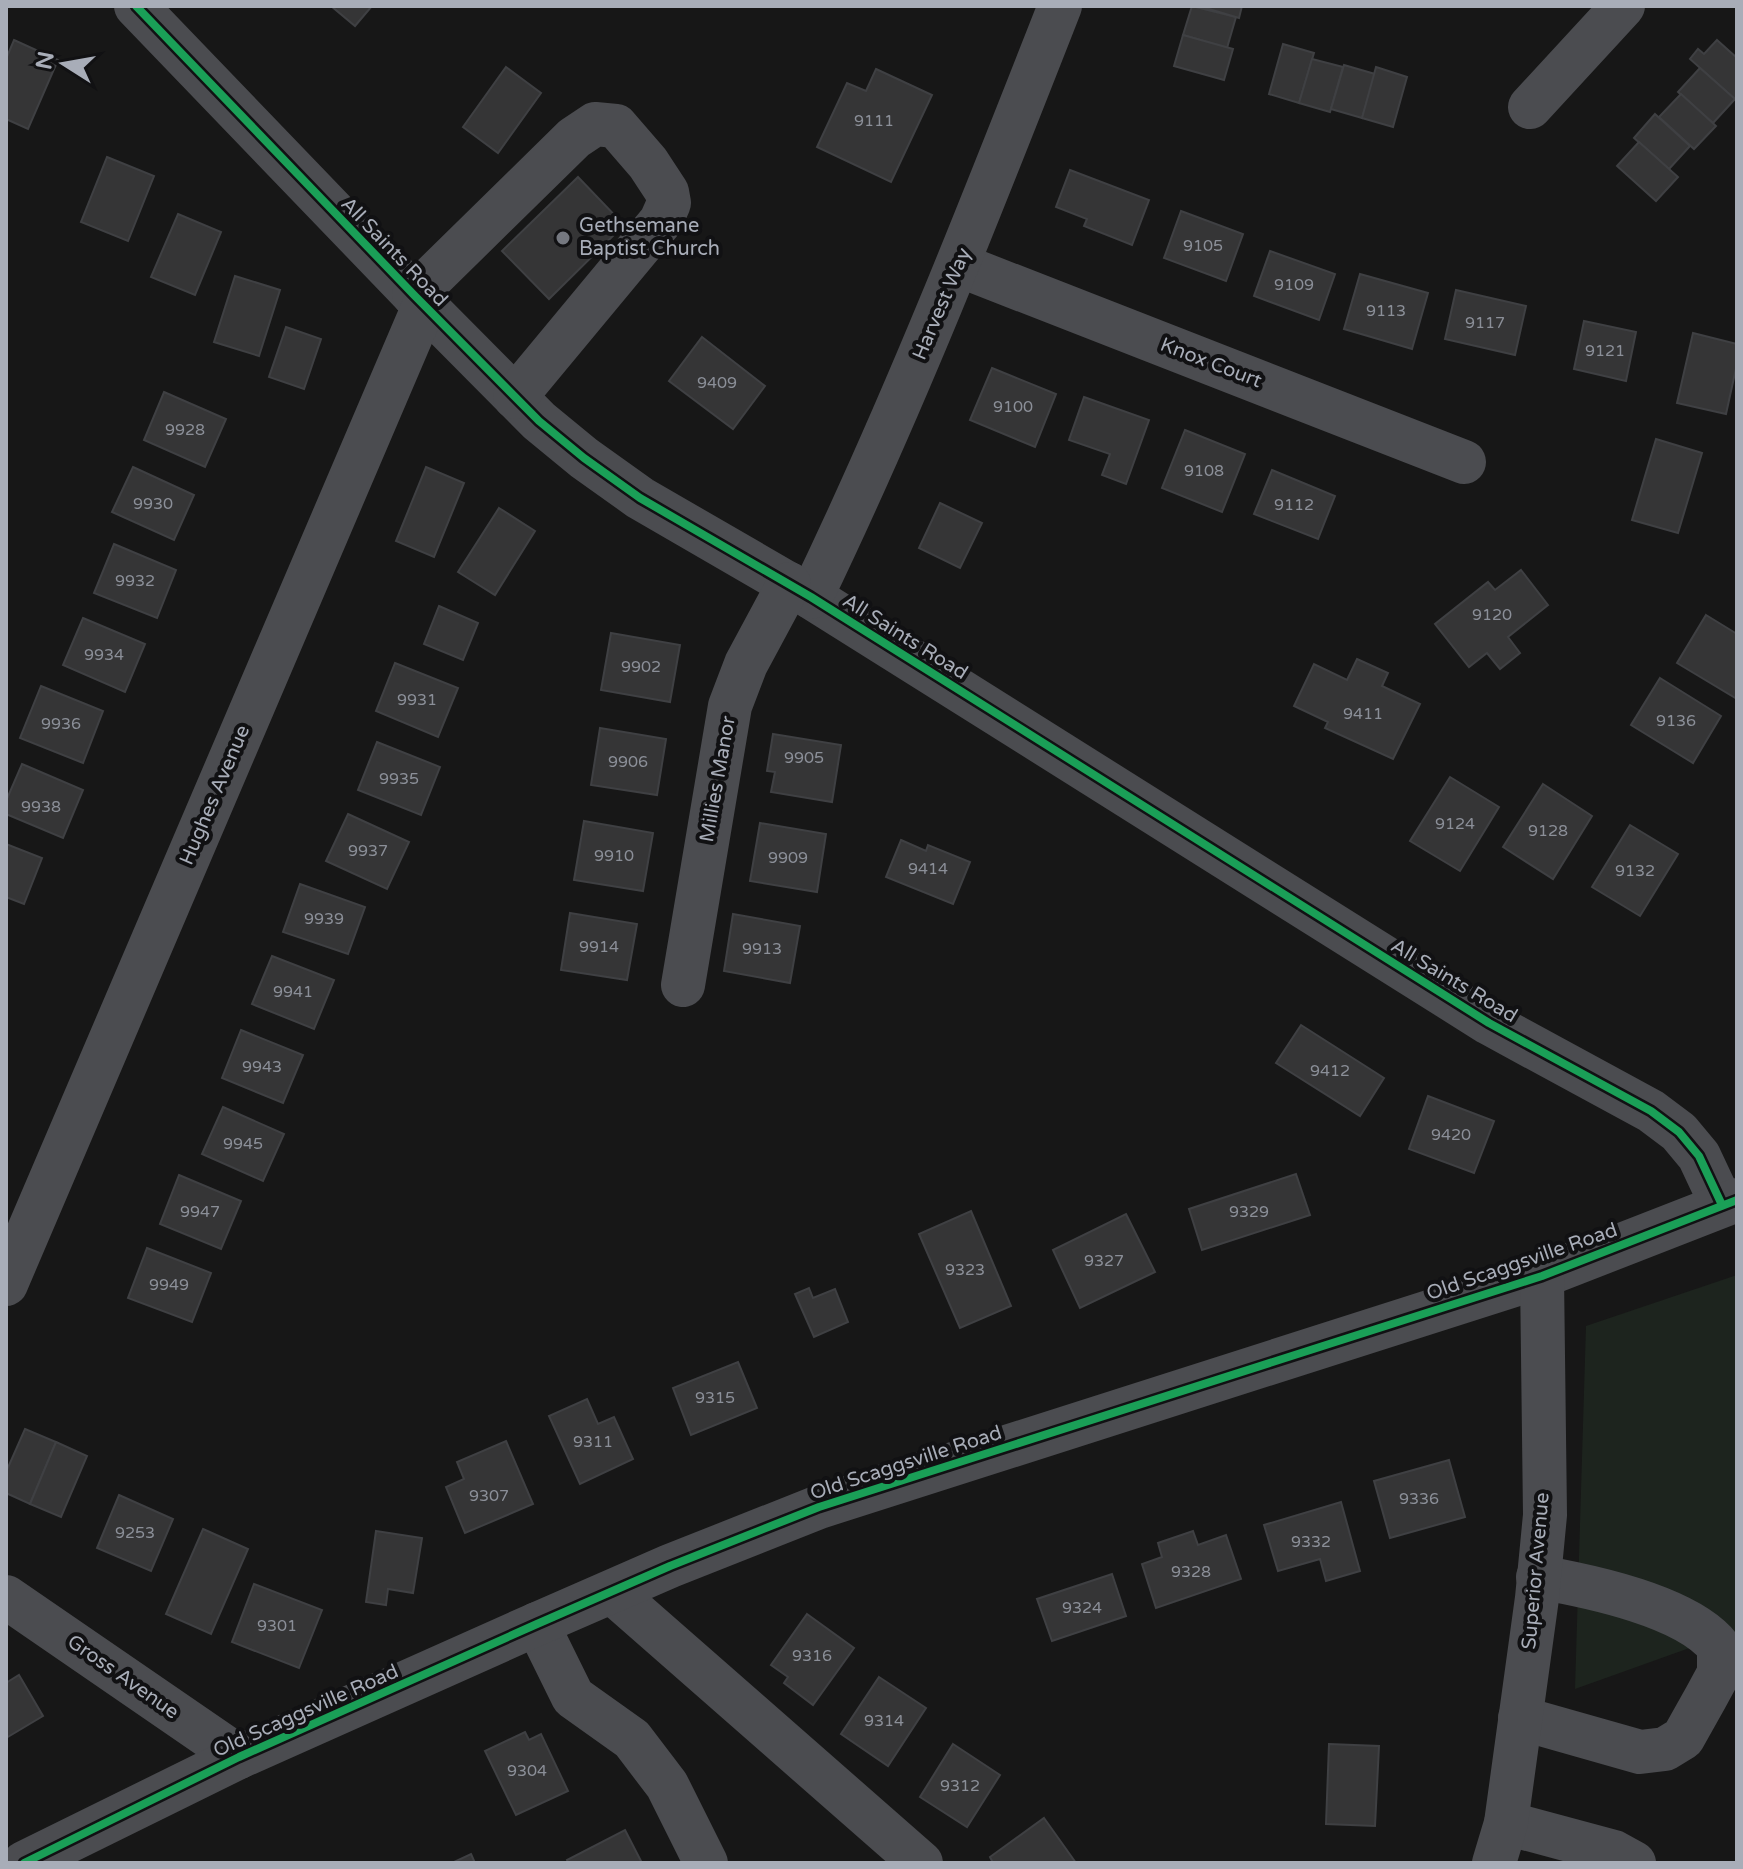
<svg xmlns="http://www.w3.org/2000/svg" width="1743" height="1869" font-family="'Varela Round',sans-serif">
<rect width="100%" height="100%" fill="#171717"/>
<polygon fill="#1d241e" points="1737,1275 1737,1631 1575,1689 1586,1326"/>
<g fill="#353536" stroke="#3f4043" stroke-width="2">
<polygon points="331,6 372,6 355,26"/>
<polygon points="1192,6 1236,17 1227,48 1183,35"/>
<polygon points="1199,6 1242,6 1239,18"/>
<polygon points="1183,35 1233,49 1224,80 1174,66"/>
<polygon points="14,40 58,60 28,129 6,119 6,59"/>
<polygon points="1717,40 1737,58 1737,101 1690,59 1698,49 1704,54"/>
<polygon points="1283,44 1314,53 1299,103 1269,94"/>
<polygon points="1312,59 1343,67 1330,112 1299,103"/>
<polygon points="1344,65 1375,74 1362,118 1331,109"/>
<polygon points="506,67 541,93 498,153 463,127"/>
<polygon points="1376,67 1407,77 1393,127 1362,118"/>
<polygon points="1700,68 1735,99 1713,123 1678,92"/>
<polygon points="876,69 932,95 891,182 817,147 847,83 866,91"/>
<polygon points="1681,94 1716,126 1694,149 1659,117"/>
<polygon points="1655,114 1690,146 1669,169 1634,138"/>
<polygon points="1639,142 1678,177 1656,201 1617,166"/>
<polygon points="107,157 154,176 128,241 81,222"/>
<polygon points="1070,170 1149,200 1132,245 1084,226 1087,219 1056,207"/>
<polygon points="578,177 624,225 549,299 502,251"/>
<polygon points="1181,211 1243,234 1226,281 1164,258"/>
<polygon points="178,214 221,232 195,295 151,277"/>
<polygon points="1270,251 1335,274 1319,320 1254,296"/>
<polygon points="1360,274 1428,293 1412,349 1344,329"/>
<polygon points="235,276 280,290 259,356 214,342"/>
<polygon points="1456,290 1526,306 1515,355 1445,339"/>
<polygon points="1584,321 1636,332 1626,381 1574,369"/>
<polygon points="286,327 321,339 304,389 269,377"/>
<polygon points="1693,333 1737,344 1737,364 1726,414 1677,403"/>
<polygon points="702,337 765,386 733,429 669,381"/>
<polygon points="992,368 1056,394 1035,447 970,420"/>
<polygon points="164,392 226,419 205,467 144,440"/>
<polygon points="1084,397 1149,420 1126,484 1102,475 1110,454 1069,440"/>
<polygon points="1185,430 1245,454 1222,512 1162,488"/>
<polygon points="1656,439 1702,453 1678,533 1632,520"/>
<polygon points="133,467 194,495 174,540 112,512"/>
<polygon points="426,467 464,483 434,557 396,541"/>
<polygon points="1272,470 1335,496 1318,539 1254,514"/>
<polygon points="940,503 982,523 960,568 919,548"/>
<polygon points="499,508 535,531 495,595 458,572"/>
<polygon points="114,544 176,570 157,618 94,593"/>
<polygon points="1521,570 1548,605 1508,637 1520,653 1500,669 1487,653 1469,667 1435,624 1488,582 1495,590"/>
<polygon points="439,606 478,623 463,660 424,644"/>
<polygon points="1706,615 1737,634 1737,699 1677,663"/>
<polygon points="83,618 145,644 125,692 63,665"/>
<polygon points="611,633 680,645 670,702 601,690"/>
<polygon points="1357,659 1388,673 1382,686 1420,704 1393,759 1325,728 1328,722 1294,706 1314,664 1347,680"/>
<polygon points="395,663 458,688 438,737 376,711"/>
<polygon points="1660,678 1721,716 1693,763 1631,725"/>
<polygon points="41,686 103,711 83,763 20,738"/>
<polygon points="600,728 666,739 657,795 591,785"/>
<polygon points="773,734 841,745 832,802 771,792 775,772 767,771"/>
<polygon points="377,742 440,767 421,815 358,790"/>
<polygon points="22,764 83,790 63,838 6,814 6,801"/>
<polygon points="1450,777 1499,807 1460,871 1410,841"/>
<polygon points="1543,784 1592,816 1553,879 1503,847"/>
<polygon points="348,814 409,842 387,889 326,861"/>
<polygon points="584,821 653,833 643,891 574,880"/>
<polygon points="760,823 826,834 817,892 750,881"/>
<polygon points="1630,825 1678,854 1640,916 1592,887"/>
<polygon points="901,840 926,851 928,845 970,862 953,904 886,877"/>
<polygon points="6,844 42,858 24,904 6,897"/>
<polygon points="300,884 365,907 348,954 283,932"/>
<polygon points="570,913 637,924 627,980 561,970"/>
<polygon points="733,914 800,926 790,983 724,971"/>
<polygon points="272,956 334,980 314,1029 252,1004"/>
<polygon points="1301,1025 1384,1078 1360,1116 1276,1063"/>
<polygon points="241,1030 303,1055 283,1103 222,1078"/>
<polygon points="1428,1096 1494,1121 1474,1173 1409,1149"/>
<polygon points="223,1107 284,1134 263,1181 202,1154"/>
<polygon points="1296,1174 1310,1215 1202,1250 1189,1209"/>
<polygon points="179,1175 241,1201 221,1249 160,1224"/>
<polygon points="971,1211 1011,1306 960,1328 919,1234"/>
<polygon points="1126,1214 1155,1272 1080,1308 1053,1250"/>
<polygon points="147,1248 211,1273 192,1322 128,1298"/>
<polygon points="809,1288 813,1298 835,1289 848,1322 814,1337 795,1294"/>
<polygon points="738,1362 757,1408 691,1435 673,1388"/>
<polygon points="587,1399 598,1424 614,1417 633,1459 580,1484 549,1416"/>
<polygon points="25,1429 56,1442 30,1504 6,1493 6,1472"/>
<polygon points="506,1441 533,1504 465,1533 446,1487 464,1479 457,1462"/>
<polygon points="56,1442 87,1456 61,1517 30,1504"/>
<polygon points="1449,1460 1465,1517 1390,1538 1374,1481"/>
<polygon points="119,1495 173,1519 151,1571 97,1548"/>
<polygon points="1341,1502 1360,1571 1326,1581 1320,1559 1278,1571 1264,1525"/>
<polygon points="203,1529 248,1549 211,1634 166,1614"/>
<polygon points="376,1531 422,1538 413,1593 388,1589 386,1605 366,1602"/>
<polygon points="1193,1531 1198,1545 1226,1535 1241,1579 1156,1608 1142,1564 1162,1557 1158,1543"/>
<polygon points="1112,1574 1126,1616 1052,1641 1037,1599"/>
<polygon points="254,1584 322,1610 299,1668 232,1642"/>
<polygon points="807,1614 854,1648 813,1705 784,1683 788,1677 771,1665"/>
<polygon points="19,1675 43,1716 6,1738 6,1683"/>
<polygon points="879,1677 926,1708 888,1766 841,1734"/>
<polygon points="525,1732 529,1740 541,1734 568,1791 516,1815 485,1751"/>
<polygon points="953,1744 1000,1775 967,1827 920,1797"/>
<polygon points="1329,1744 1379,1746 1375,1826 1326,1824"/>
<polygon points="1044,1818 1076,1863 993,1863 990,1857"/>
<polygon points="625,1830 642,1863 568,1863 567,1860"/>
<polygon points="471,1854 475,1863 452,1863"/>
</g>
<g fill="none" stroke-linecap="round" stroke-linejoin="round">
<g stroke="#4b4c50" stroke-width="44">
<polyline points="136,6 414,295 539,421 584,458 640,498 811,597 1489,1023 1651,1111 1679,1132 1699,1156 1722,1205"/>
<polyline points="1530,107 1623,6"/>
<polyline points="959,265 1464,462"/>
<polyline points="414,295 574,138 595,124 616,126 648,163 667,192 669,203 661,221 515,397"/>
<path d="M 811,597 C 904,404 982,205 1060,6"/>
<polyline points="683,985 730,706 746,664 789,584"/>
<polyline points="6,1284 424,306"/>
<polyline points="612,1592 921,1863"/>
<polyline points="6,1597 239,1757"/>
<polyline points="537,1624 573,1697 632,1739 667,1785 706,1863"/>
<path d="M 1520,1718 L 1640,1752 L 1665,1749 L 1683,1738 L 1706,1697 L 1719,1673 L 1719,1647 C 1687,1606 1590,1586 1538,1577"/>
<polyline points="1506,1823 1614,1852 1634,1863"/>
<polyline points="24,1863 239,1757 537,1624 670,1566 819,1507 1542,1276 1737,1200"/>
<polyline points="1494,1863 1506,1823 1537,1598 1545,1515 1542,1276"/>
</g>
<defs>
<g id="cycleway">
<polyline points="136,6 414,295 539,421 584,458 640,498 811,597 1489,1023 1651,1111 1679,1132 1699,1156 1722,1205"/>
<polyline points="24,1863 239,1757 537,1624 670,1566 819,1507 1542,1276 1737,1200"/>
</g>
</defs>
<use href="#cycleway" stroke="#111113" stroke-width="13"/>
<use href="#cycleway" stroke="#1a9f57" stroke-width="8"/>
</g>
<circle fill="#757880" stroke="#111113" stroke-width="3" cx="563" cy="238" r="8"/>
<g text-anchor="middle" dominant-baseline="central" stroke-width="8" stroke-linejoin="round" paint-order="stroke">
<g font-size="16" fill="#8b8f98">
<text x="874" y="121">9111</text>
<text x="1203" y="246">9105</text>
<text x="1294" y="285">9109</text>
<text x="1386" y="311">9113</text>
<text x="1485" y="323">9117</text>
<text x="1605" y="351">9121</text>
<text x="717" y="383">9409</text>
<text x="1013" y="407">9100</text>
<text x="185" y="430">9928</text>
<text x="1204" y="471">9108</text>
<text x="153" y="504">9930</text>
<text x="1294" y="505">9112</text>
<text x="135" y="581">9932</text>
<text x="1492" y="615">9120</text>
<text x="104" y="655">9934</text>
<text x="641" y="667">9902</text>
<text x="417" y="700">9931</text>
<text x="1363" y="714">9411</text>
<text x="1676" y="721">9136</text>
<text x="61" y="724">9936</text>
<text x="804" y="758">9905</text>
<text x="628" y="762">9906</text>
<text x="399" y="779">9935</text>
<text x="41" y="807">9938</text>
<text x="1455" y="824">9124</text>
<text x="1548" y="831">9128</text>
<text x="368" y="851">9937</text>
<text x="614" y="856">9910</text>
<text x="788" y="858">9909</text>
<text x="928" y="869">9414</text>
<text x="1635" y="871">9132</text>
<text x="324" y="919">9939</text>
<text x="599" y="947">9914</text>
<text x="762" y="949">9913</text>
<text x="293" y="992">9941</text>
<text x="262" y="1067">9943</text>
<text x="1330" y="1071">9412</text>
<text x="1451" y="1135">9420</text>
<text x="243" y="1144">9945</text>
<text x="200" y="1212">9947</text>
<text x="1249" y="1212">9329</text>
<text x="1104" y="1261">9327</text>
<text x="965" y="1270">9323</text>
<text x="169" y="1285">9949</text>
<text x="715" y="1398">9315</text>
<text x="593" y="1442">9311</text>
<text x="489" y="1496">9307</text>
<text x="1419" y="1499">9336</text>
<text x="135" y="1533">9253</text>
<text x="1311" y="1542">9332</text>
<text x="1191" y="1572">9328</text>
<text x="1082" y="1608">9324</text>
<text x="277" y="1626">9301</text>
<text x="812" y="1656">9316</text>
<text x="884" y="1721">9314</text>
<text x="527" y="1771">9304</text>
<text x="960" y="1786">9312</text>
</g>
<g font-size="20" fill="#a8adb8" stroke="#111113" text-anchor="start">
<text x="579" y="226">Gethsemane<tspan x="579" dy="23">Baptist Church</tspan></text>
</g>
<g font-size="20" fill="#a8adb8" stroke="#111113">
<text transform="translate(394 252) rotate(46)">All Saints Road</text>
<text transform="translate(942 304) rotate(-67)">Harvest Way</text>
<text transform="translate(1211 363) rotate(21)">Knox Court</text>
<text transform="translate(905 637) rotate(32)">All Saints Road</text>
<text transform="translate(718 779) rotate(-80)">Millies Manor</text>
<text transform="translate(215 795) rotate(-67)">Hughes Avenue</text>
<text transform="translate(1454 981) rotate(31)">All Saints Road</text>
<text transform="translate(1522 1262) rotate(-19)">Old Scaggsville Road</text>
<text transform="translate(906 1463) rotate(-18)">Old Scaggsville Road</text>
<text transform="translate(1536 1571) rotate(-85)">Superior Avenue</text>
<text transform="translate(123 1677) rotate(35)">Gross Avenue</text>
<text transform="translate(306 1711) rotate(-24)">Old Scaggsville Road</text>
</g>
</g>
<rect width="1743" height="1869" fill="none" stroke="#a8adb8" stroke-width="16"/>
<g transform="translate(64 64) rotate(281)" stroke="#111113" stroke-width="6" paint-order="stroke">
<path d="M0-6L14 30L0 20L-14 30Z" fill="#a8adb8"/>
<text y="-12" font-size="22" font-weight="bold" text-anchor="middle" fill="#a8adb8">N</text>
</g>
</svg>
